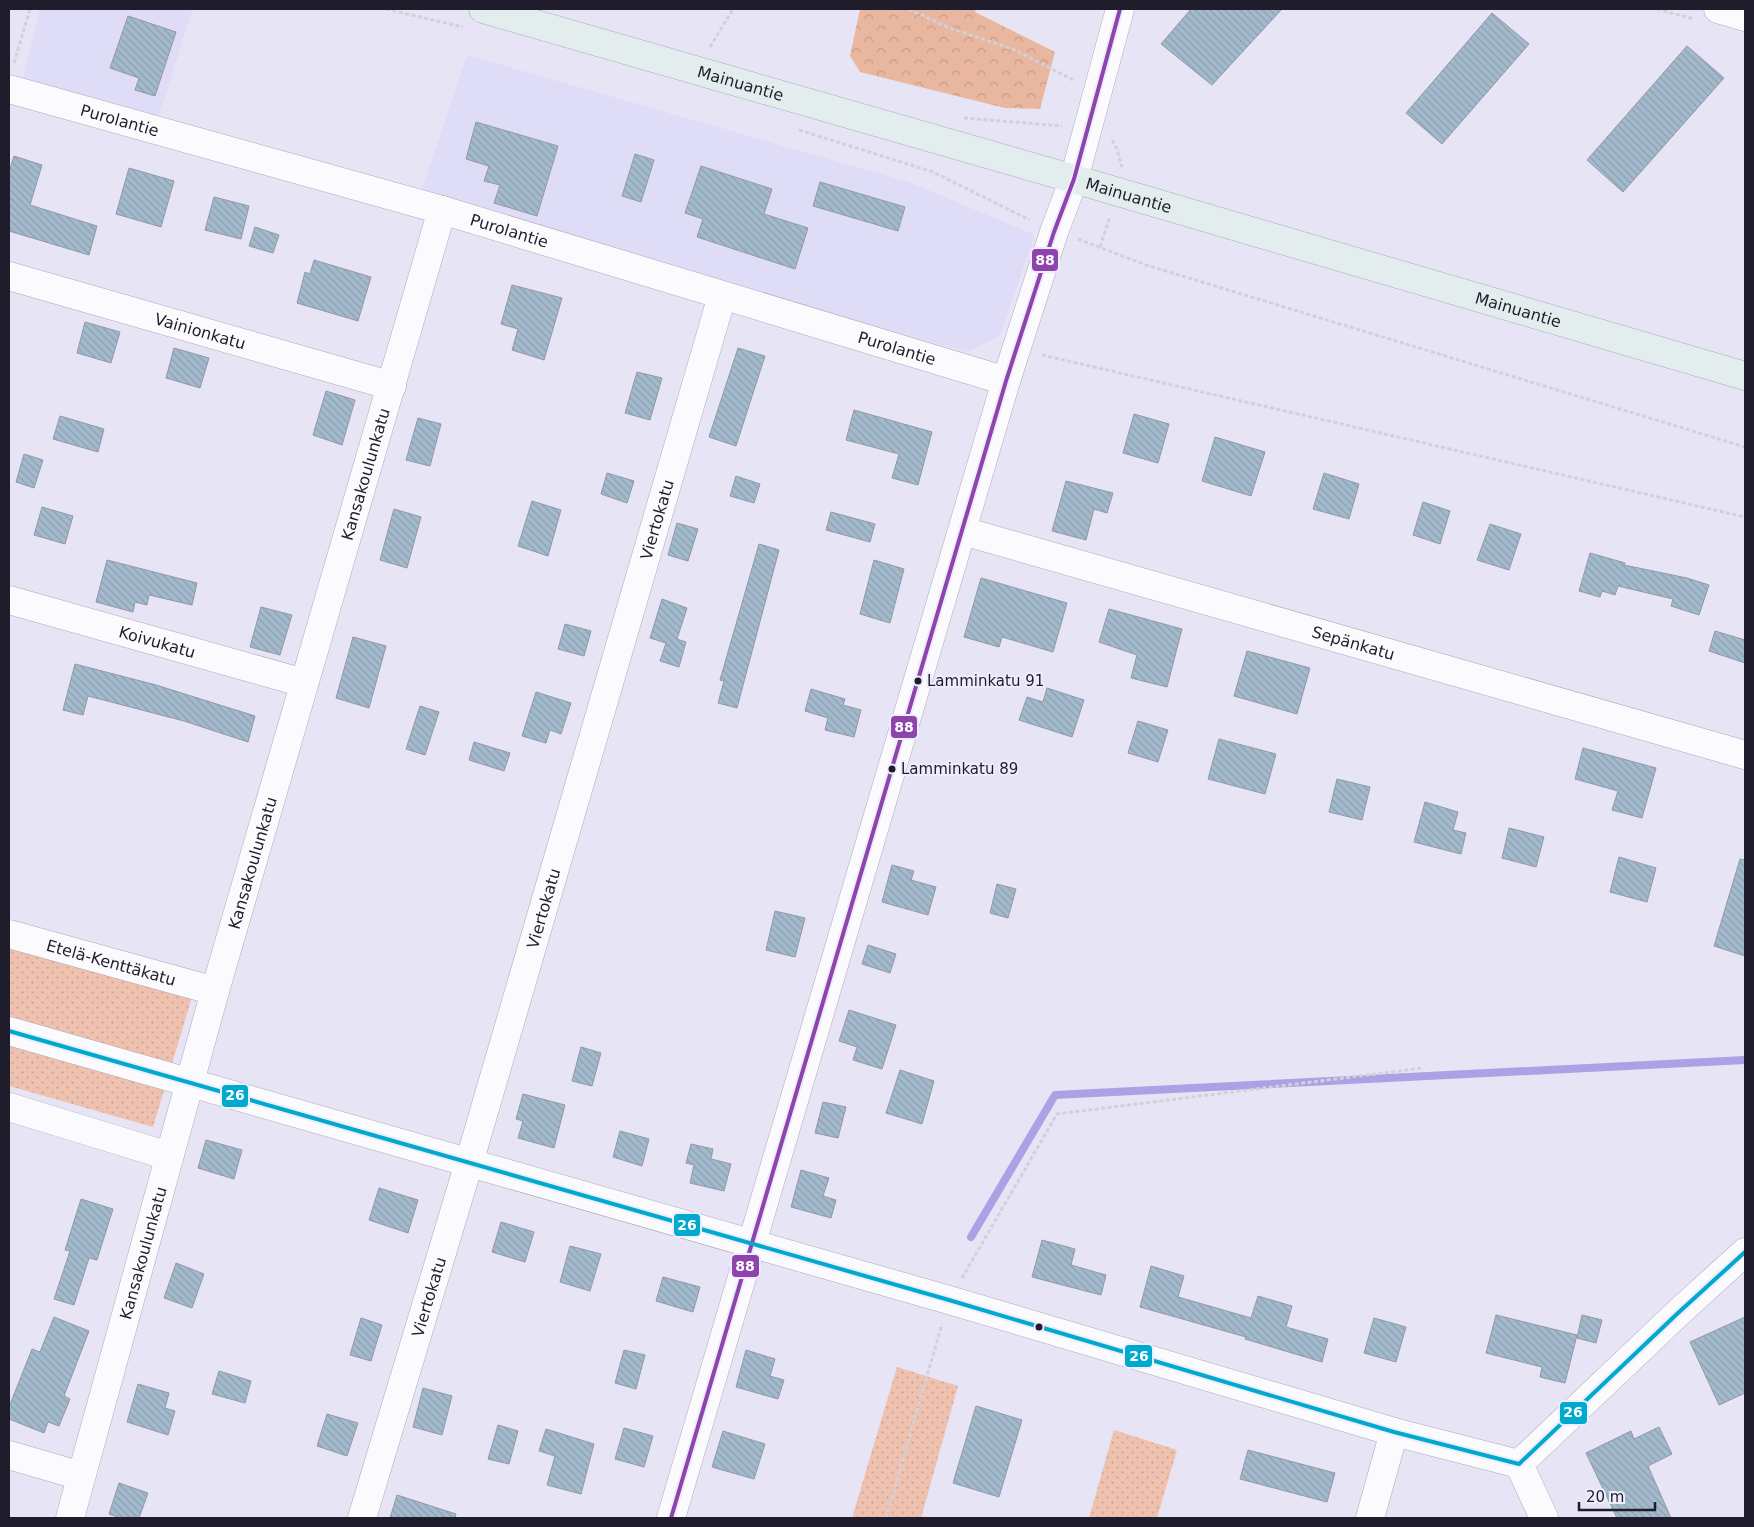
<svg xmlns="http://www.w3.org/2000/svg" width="1754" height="1527" font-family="'DejaVu Sans',sans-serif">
<defs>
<pattern id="grass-dots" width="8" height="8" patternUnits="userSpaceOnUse" patternTransform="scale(1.25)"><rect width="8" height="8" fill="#efc1af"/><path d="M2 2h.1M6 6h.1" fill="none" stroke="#cca597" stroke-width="1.8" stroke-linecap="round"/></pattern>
<pattern id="forest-crowns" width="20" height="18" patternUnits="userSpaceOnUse" patternTransform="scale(1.25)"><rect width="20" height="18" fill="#e9b6a0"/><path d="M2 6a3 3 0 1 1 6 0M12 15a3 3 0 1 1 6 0" fill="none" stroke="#c79c8a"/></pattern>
<pattern id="building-back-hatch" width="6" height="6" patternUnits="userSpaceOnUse" patternTransform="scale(1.25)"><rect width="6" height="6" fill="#a3bacd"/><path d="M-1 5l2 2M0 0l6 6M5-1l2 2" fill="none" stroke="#8c9fb0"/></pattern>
</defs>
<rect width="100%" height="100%" fill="#e7e4f6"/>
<g fill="#dfdcf8">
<polygon points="40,9 193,9 158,118 23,78"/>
<polygon points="467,55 909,182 1035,235 1000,336 967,352 420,195"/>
</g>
<g fill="url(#grass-dots)">
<polygon points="9,947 192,997 153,1127 9,1086"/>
<polygon points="897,1367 958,1386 921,1518 852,1518"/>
<polygon points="1114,1430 1177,1450 1157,1518 1089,1518"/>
</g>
<polygon fill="url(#forest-crowns)" points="860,9 976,9 975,12 1055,52 1040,109 1005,108 860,72 850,56"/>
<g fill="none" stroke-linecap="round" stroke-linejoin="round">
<polyline stroke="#ada0e4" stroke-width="8" points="971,1237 1055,1095 1745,1060"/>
</g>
<g fill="url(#building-back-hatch)" stroke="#9298a4">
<polygon points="1191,9 1282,9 1212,85 1161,44"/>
<polygon points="1492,13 1529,44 1442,144 1406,113"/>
<polygon points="128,16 176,32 155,96 135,90 139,78 110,68"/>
<polygon points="1687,46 1724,78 1623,192 1587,160"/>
<polygon points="476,122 558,146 537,216 494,203 500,185 484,181 489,166 466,159"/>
<polygon points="635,154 654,160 641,202 622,196"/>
<polygon points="14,156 42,165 30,205 97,226 89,255 9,231 9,172"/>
<polygon points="701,166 772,189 764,214 808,228 795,269 697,237 703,219 685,213"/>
<polygon points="129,168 174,181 161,227 116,214"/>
<polygon points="820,182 905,207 898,231 813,206"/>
<polygon points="214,197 249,206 241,239 205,230"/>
<polygon points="255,227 279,235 273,253 249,246"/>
<polygon points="314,260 371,277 358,321 297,303 305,272 310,274"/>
<polygon points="512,285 562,298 544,360 512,350 518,329 501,324"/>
<polygon points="85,322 120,332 111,363 77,353"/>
<polygon points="174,348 209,358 200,388 166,378"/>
<polygon points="738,348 765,356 736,446 709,437"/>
<polygon points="637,372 662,378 650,420 625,413"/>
<polygon points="326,391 355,400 342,445 313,435"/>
<polygon points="854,410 932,432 918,485 892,478 899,454 846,440"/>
<polygon points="1134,414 1169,424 1158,463 1123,453"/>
<polygon points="60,416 104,429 98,452 53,439"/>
<polygon points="418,418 441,424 430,466 406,460"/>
<polygon points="1215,437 1265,452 1251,496 1202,481"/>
<polygon points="24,454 43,460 34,488 16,482"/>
<polygon points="607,473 634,481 627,503 601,494"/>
<polygon points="1324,473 1359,484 1349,519 1313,509"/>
<polygon points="736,476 760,484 754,503 730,496"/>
<polygon points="1066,481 1113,493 1107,513 1094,509 1086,540 1052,531"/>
<polygon points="532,501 561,510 548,556 518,546"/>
<polygon points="1423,502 1450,511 1440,544 1413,535"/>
<polygon points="42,507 73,516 65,544 34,535"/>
<polygon points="394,509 421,517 407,568 380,560"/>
<polygon points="831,512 875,524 870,542 826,530"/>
<polygon points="677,523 698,529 688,561 668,555"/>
<polygon points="1490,524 1521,534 1509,570 1477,560"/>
<polygon points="759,544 779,550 737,708 718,703 724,681 720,680"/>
<polygon points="1590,553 1625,563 1624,565 1687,578 1709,585 1699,615 1671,606 1673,599 1618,586 1615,595 1602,591 1600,597 1579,591"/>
<polygon points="107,560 197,583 192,605 149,595 147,605 135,602 133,612 96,602"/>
<polygon points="874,560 904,569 890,623 860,614"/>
<polygon points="981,578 1067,603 1053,652 1002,637 999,647 964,637"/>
<polygon points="662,599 687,608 677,639 686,642 679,667 660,661 666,643 650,638"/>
<polygon points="261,607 292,615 280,655 250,647"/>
<polygon points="1109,609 1182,629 1167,687 1131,678 1137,655 1099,642"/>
<polygon points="565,624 591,631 584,656 558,649"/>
<polygon points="1715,631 1745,640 1745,663 1709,651"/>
<polygon points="353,637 386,646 369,708 336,698"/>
<polygon points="1247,651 1310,668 1297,714 1234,696"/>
<polygon points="75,664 156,685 255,716 248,742 184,721 88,696 83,715 63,710"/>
<polygon points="1047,688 1084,700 1072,737 1019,720 1027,697 1043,702"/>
<polygon points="811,689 845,699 843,705 861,710 854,737 825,730 828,718 805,711"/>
<polygon points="536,692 571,703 561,734 550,730 546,743 522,736"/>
<polygon points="420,706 439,712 425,755 406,749"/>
<polygon points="1138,721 1168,730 1158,762 1128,753"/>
<polygon points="1219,739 1276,754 1265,794 1208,779"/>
<polygon points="474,742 510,753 504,771 469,760"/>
<polygon points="1583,748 1656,768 1642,818 1612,810 1618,791 1575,779"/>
<polygon points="1337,779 1370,787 1362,820 1329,812"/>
<polygon points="1425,802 1458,812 1453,830 1466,833 1461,854 1414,842"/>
<polygon points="1509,828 1544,837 1536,867 1502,858"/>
<polygon points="1619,857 1656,868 1647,902 1610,892"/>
<polygon points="1740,859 1745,860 1745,956 1714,946"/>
<polygon points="892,865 914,871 911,880 936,887 928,915 882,902"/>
<polygon points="997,884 1016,889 1008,918 990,913"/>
<polygon points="775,911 805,918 795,957 766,950"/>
<polygon points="868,945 896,954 890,973 862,964"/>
<polygon points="849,1010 896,1025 882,1069 853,1060 857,1047 839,1041"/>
<polygon points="581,1047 601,1053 592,1086 572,1081"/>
<polygon points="900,1070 934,1081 922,1124 886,1113"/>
<polygon points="523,1094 565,1105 554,1148 518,1138 523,1121 516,1119"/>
<polygon points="823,1102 846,1107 838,1138 815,1133"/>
<polygon points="620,1131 649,1139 642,1166 613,1157"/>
<polygon points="206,1140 242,1150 234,1179 198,1168"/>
<polygon points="691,1144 713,1149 711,1159 731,1164 724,1191 690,1183 694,1165 686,1163"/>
<polygon points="801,1170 829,1178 823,1196 836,1200 831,1218 791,1207"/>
<polygon points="379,1188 418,1200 408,1233 369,1220"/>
<polygon points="81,1199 113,1209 97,1260 89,1258 74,1305 54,1299 70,1251 65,1250"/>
<polygon points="501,1222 534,1232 525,1262 492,1252"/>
<polygon points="1042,1240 1075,1249 1071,1265 1106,1275 1101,1295 1032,1277"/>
<polygon points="570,1246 601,1254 590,1291 560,1282"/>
<polygon points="176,1263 204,1274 192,1308 164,1298"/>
<polygon points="1151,1266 1184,1276 1178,1297 1251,1318 1258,1296 1292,1306 1286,1327 1328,1339 1322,1362 1245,1339 1246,1337 1140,1307"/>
<polygon points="663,1277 700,1287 693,1312 656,1301"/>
<polygon points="1496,1315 1577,1335 1565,1383 1540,1377 1542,1367 1486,1353"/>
<polygon points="1582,1315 1602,1320 1596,1343 1577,1338"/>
<polygon points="54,1317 89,1331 64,1396 70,1399 59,1426 48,1422 44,1433 9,1419 9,1407 32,1349 40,1352"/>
<polygon points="1745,1317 1745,1393 1719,1405 1690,1342"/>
<polygon points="361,1318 382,1325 371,1361 350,1355"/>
<polygon points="1374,1318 1406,1327 1396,1362 1364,1353"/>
<polygon points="624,1350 645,1355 636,1389 615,1383"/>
<polygon points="746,1350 775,1359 770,1376 784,1380 778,1399 736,1387"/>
<polygon points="219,1371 251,1381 245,1403 212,1394"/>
<polygon points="138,1384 169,1393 165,1408 175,1411 168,1435 127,1422"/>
<polygon points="423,1388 452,1396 442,1435 413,1427"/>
<polygon points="976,1406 1022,1420 999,1497 953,1483"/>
<polygon points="327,1414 358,1423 347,1456 317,1446"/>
<polygon points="498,1425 518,1431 509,1464 488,1459"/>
<polygon points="1659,1427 1672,1454 1648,1466 1671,1518 1617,1518 1586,1453 1631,1431 1634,1439"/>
<polygon points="624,1428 653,1436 644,1467 615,1459"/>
<polygon points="546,1429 594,1444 581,1494 547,1485 555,1456 539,1451"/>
<polygon points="723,1431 765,1444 754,1479 712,1467"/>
<polygon points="1248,1450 1335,1473 1327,1502 1240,1479"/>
<polygon points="119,1483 148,1493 139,1518 121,1518 109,1514"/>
<polygon points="397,1495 456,1514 455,1518 390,1518"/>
</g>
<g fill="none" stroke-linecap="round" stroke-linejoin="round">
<defs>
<g id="minor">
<polyline points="1718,9 1745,17"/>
<path id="s1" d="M 9,89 L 442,210 L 1006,381"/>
<path id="s2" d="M 9,276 L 392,386"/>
<path id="s3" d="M 963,531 L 1745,755"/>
<path id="s4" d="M 9,600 L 304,683"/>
<path id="s5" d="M 9,934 L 215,991"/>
<polyline points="9,1031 949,1300 1394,1432 1519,1464 1678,1313 1745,1252"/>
<polyline points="9,1107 169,1156"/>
<polyline points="9,1455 81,1476"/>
<polyline points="1519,1464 1544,1518"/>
<path id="s6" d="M 70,1518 L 215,991 L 442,210"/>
<path id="s7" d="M 362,1518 L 469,1163 L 722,296"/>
<polyline points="671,1518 1006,381 1054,232 1074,179 1120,9"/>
<polyline points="1370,1518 1394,1432"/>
</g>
<g id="major">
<path id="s8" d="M 483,9 L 1074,179 L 1745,376"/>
</g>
</defs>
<use href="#minor" stroke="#aca9b8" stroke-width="29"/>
<use href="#major" stroke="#9eb0b3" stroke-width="29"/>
<g stroke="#d2d1d7" stroke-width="3" stroke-dasharray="4 2.5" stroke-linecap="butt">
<polyline points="386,9 463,27"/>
<polyline points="909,9 947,27 1015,50 1073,80"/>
<polyline points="1657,9 1694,19"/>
<polyline points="710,47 733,9"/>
<polyline points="14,63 30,9"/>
<polyline points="964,118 1062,126"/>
<polyline points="799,130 933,172 1030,220"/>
<polyline points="1112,140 1117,149 1122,167"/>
<polyline points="1078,239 1146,265 1745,447"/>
<polyline points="1100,247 1110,216"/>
<polyline points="1042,355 1745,517"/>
<polyline points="962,1278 1057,1114 1423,1068"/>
<polyline points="886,1518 942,1324"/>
</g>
<use href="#minor" stroke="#fbfbfe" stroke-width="28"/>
<use href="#major" stroke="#e4edee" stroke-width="28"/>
<defs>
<polyline id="bus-1" points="671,1518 1006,381 1054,232 1074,179 1120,9"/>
<polyline id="bus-2" points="9,1031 949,1300 1394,1432 1519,1464 1678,1313 1745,1252"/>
</defs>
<use href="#bus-1" stroke="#eeedfd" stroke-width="8"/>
<use href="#bus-2" stroke="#eeedfd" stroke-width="8"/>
<use href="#bus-1" stroke="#8e44ad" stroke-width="4"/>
<use href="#bus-2" stroke="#00a9ce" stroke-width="4"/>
</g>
<g fill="#1f1d2b" stroke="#eeedfd" stroke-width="2">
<circle cx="918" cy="681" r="4.5"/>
<circle cx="892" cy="769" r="4.5"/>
<circle cx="1039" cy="1327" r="4.5"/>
</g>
<g text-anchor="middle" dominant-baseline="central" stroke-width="4" stroke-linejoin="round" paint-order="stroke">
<g font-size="15" fill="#1f1d2b" stroke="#eeedfd" text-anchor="start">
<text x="927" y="681">Lamminkatu 91</text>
<text x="901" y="769">Lamminkatu 89</text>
</g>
<g font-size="16" fill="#1f1d2b" stroke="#eeedfd">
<text stroke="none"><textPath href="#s8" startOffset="268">Mainuantie</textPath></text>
<text stroke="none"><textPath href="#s1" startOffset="115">Purolantie</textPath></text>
<text stroke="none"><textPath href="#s8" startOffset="672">Mainuantie</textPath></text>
<text stroke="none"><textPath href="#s1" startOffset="520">Purolantie</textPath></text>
<text stroke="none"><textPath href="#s8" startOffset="1078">Mainuantie</textPath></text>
<text stroke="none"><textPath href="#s2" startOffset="199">Vainionkatu</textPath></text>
<text stroke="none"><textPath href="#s1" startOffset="925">Purolantie</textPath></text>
<text stroke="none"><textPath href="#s6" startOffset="1085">Kansakoulunkatu</textPath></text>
<text stroke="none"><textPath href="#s7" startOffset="1041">Viertokatu</textPath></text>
<text stroke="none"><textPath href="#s4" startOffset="154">Koivukatu</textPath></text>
<text stroke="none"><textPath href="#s3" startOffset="406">Sepänkatu</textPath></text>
<text stroke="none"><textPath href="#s6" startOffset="680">Kansakoulunkatu</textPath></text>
<text stroke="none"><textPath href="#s7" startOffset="636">Viertokatu</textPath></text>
<text stroke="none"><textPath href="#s5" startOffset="106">Etelä-Kenttäkatu</textPath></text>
<text stroke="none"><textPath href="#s6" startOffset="275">Kansakoulunkatu</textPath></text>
<text stroke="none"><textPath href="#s7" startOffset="231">Viertokatu</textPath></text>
</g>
</g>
<g stroke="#eeedfd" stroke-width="2">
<rect x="1031" y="248" width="28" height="24" rx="5" fill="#8e44ad"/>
<rect x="890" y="715" width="28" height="24" rx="5" fill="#8e44ad"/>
<rect x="221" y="1084" width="28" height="24" rx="5" fill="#00a9ce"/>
<rect x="673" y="1213" width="28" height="24" rx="5" fill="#00a9ce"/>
<rect x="731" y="1254" width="29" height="24" rx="5" fill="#8e44ad"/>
<rect x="1124" y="1344" width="29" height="24" rx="5" fill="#00a9ce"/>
<rect x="1559" y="1401" width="29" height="24" rx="5" fill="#00a9ce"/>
</g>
<g font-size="14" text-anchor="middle" font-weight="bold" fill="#fff">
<text x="1045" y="265">88</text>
<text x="904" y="732">88</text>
<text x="235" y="1100">26</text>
<text x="687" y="1230">26</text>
<text x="745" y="1271">88</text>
<text x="1139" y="1361">26</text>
<text x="1573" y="1417">26</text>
</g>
<rect width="1754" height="1527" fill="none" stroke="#1f1d2b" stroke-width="20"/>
<path d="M1579 1502v8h76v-8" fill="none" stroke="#1f1d2b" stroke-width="2.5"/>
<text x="1586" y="1502" font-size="15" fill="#1f1d2b" stroke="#eeedfd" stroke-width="4" paint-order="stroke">20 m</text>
</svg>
